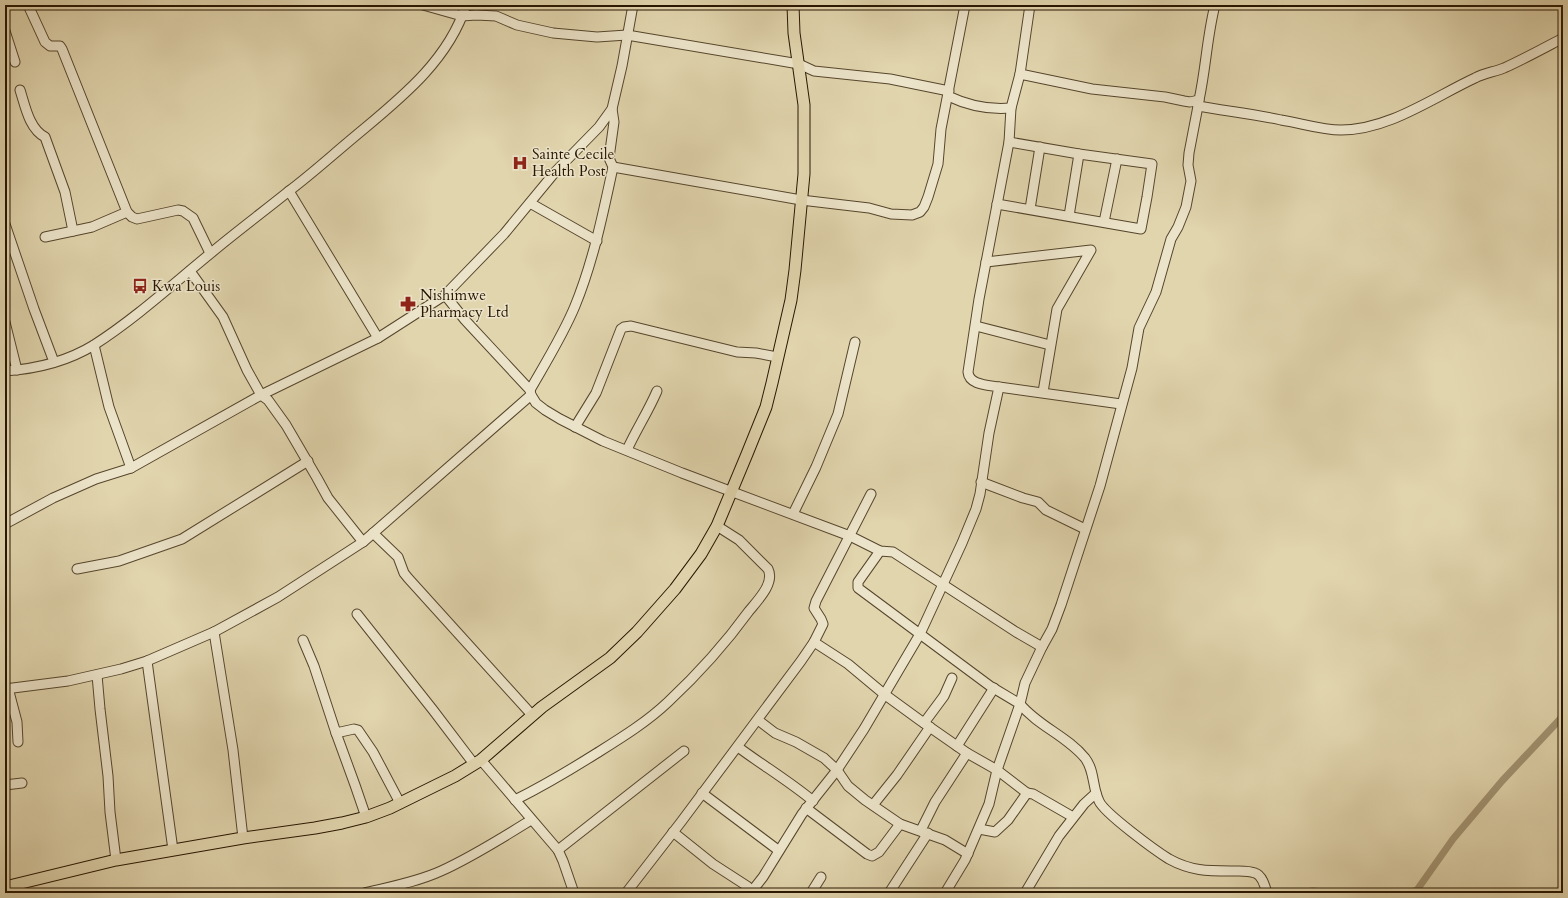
<svg xmlns="http://www.w3.org/2000/svg" width="1568" height="898" font-family="Cardo,serif">
<rect width="100%" height="100%" fill="#e1d5ae"/>
<filter id="stains"><feTurbulence type="fractalNoise" baseFrequency=".005" numOctaves="4"/><feColorMatrix values="0 0 0 0 .2 0 0 0 0 .09 0 0 0 0 .02 0 0 0 .5 -.17"/></filter>
<radialGradient id="worn" r=".72"><stop offset=".6" stop-color="#630" stop-opacity="0"/><stop offset="1" stop-color="#630" stop-opacity=".3"/></radialGradient>
<g fill="none" stroke-linecap="round" stroke-linejoin="round">
<g stroke="#a29473" stroke-width="7">
<polyline points="1295,893 1313,891 1337,893"/>
<polyline points="1408,893 1417,890 1453,839 1502,781 1563,716"/>
</g>
<defs>
<g id="minor">
<polyline points="28,5 45,42 50,46 60,46 62,49 127,212 132,217 137,219 178,210 183,211 193,218 210,253"/>
<polyline points="423,5 462,16 476,15 496,16 517,25 553,33 597,37 627,35 799,64 814,71 890,79 949,91"/>
<polyline points="5,31 15,62"/>
<polyline points="1020,74 1030,5"/>
<path d="M 20,90 C 25,105 29,129 45,137 L 65,192 L 73,231"/>
<path d="M 948,96 C 969,106 989,110 1011,108"/>
<path d="M 1199,100 C 1206,68 1207,36 1215,5"/>
<polyline points="612,109 614,122 609,158 613,167"/>
<polyline points="289,191 378,338"/>
<polyline points="530,203 597,241"/>
<polyline points="997,204 1141,229 1147,197 1152,164 1079,154 1009,142"/>
<polyline points="1030,209 1040,147"/>
<polyline points="1069,216 1079,154"/>
<polyline points="1104,222 1117,159"/>
<polyline points="5,224 34,309 54,362"/>
<polyline points="45,237 92,227 127,212"/>
<polyline points="986,262 1091,250 1057,309 1043,392"/>
<polyline points="190,271 223,317 247,370 261,395 268,400 286,425 317,478 328,498 363,542"/>
<path d="M 445,295 L 465,320 L 530,390 L 531,395 L 536,403 L 545,410 L 560,419 L 603,441 L 682,473 L 850,536 L 880,551 L 893,552 L 1016,632 L 1042,647 L 1025,683 L 1020,704 C 1038,726 1067,736 1085,758 C 1095,771 1092,787 1099,801 C 1104,813 1156,851 1169,859 C 1191,871 1207,871 1231,871 C 1238,871 1248,870 1255,873 C 1262,875 1265,886 1267,893"/>
<polyline points="5,322 17,370"/>
<polyline points="976,326 1050,345"/>
<polyline points="94,345 109,407 131,468"/>
<path d="M 5,371 C 35,369 68,361 94,345 C 136,318 173,284 211,253 C 236,232 263,212 289,191 C 309,176 328,159 347,143 C 393,104 447,65 466,5"/>
<polyline points="999,387 1121,404"/>
<path d="M 530,390 C 546,362 563,335 575,306 C 593,262 603,214 613,167 L 801,200 L 869,208 L 891,214 L 912,215 L 920,212 L 924,207 L 928,197 L 938,164 L 941,129 L 965,5"/>
<polyline points="575,427 596,393 621,329 624,327 631,326 737,352 756,353 777,357"/>
<path d="M 627,450 C 636,430 648,412 657,391"/>
<polyline points="981,482 1023,498 1038,502 1046,510 1085,529"/>
<polyline points="793,514 816,467 838,414 855,342"/>
<polyline points="5,524 53,498 96,479 131,468 261,395 378,338 445,295 504,234 556,171 599,127 612,109 622,66 633,5"/>
<polyline points="373,533 398,557 404,573 408,578 532,715"/>
<polyline points="880,551 858,582 858,588 990,686 1020,704 997,770 989,804 965,860 945,893"/>
<polyline points="77,569 119,561 182,539 308,461"/>
<polyline points="357,614 433,710 474,764"/>
<polyline points="214,632 233,750 243,838"/>
<polyline points="303,640 314,666 336,733 354,729 358,730 373,752 400,803"/>
<polyline points="814,642 848,664 884,694 921,721 967,753 997,770 1027,793"/>
<polyline points="1042,647 1052,629 1061,605 1100,486 1132,368 1139,328 1156,292 1171,239 1178,227 1186,207 1191,181 1188,165 1189,153 1198,106"/>
<polyline points="147,661 173,850"/>
<polyline points="97,675 100,709 108,776 110,812 116,860"/>
<polyline points="8,688 17,722 18,742"/>
<polyline points="5,689 68,681 121,669 147,661 214,632 278,597 363,542 531,395"/>
<polyline points="758,720 775,733 796,742 824,758 837,770 848,786 865,800 900,824 945,840 968,854"/>
<polyline points="924,723 944,696 952,678"/>
<polyline points="336,733 355,785 366,817"/>
<polyline points="957,746 994,688"/>
<path d="M 738,747 C 762,765 789,781 813,801"/>
<polyline points="481,760 558,850 563,861 574,893"/>
<polyline points="5,785 22,783"/>
<polyline points="702,793 778,850"/>
<path d="M 515,800 C 543,786 570,770 597,753 C 621,738 647,722 668,702 C 698,674 725,644 749,611 C 758,600 775,583 768,569 L 739,540 L 717,526"/>
<polyline points="873,805 897,775 930,727"/>
<polyline points="806,808 867,854 872,856 879,852 900,824"/>
<polyline points="979,829 995,832 1008,820 1027,793 1033,794 1073,817"/>
<polyline points="921,830 935,802 967,753"/>
<polyline points="673,832 713,864 747,886 752,891 751,893"/>
<polyline points="558,850 684,751"/>
<path d="M 752,891 L 763,877 L 802,814 L 837,770 L 864,729 L 920,634 L 962,543 L 976,509 L 980,494 L 989,433 L 999,387 C 988,385 969,385 968,372 L 979,299 L 1009,142 L 1011,108 L 1020,74 L 1092,89 L 1165,97 L 1184,101 L 1190,102 L 1199,100 L 1198,106 C 1226,111 1254,114 1281,120 C 1301,123 1321,130 1341,130 C 1389,130 1434,97 1475,78 C 1484,73 1494,72 1504,68 C 1524,59 1544,48 1563,38"/>
<path d="M 364,893 C 389,887 417,882 441,871 C 472,857 502,838 531,820"/>
<polyline points="626,893 681,822 801,661 814,642 823,624 821,619 814,608 816,601 871,494"/>
<polyline points="811,893 821,877"/>
<polyline points="889,893 928,833"/>
<polyline points="1025,893 1059,836 1084,804 1096,793"/>
</g>
<polyline id="major" points="5,887 116,860 243,838 315,828 342,823 366,817 390,808 455,776 481,760 542,707 610,658 637,632 675,589 701,554 717,526 747,454 766,407 772,383 791,300 795,270 804,174 804,105 794,33 793,5"/>
</defs>
<use href="#minor" stroke="#56462c" stroke-width="11"/>
<use href="#major" stroke="#281601" stroke-width="13"/>
<use href="#minor" stroke="#ece4ca" stroke-width="9"/>
<use href="#major" stroke="#e1d5ae" stroke-width="11"/>
</g>
<defs>
<symbol id="hospital-bare" viewBox="-9 -9 18 18"><path d="M-5-5h3v3.5h4V-5h3V5h-3V1.5h-4V5h-3Z" fill="#8f2418" stroke="#ece4ca" stroke-width="2.5" paint-order="stroke"/></symbol>
<symbol id="bus-bare" viewBox="-9 -9 18 18"><path d="M-5-6H5V4H4V6H2V4H-2V6H-4V4H-5ZM-3.5-4V0h7V-4ZM-3.5 1.2v1.5H-2V1.2ZM2 1.2v1.5H3.5V1.2Z" fill="#8f2418" stroke="#ece4ca" stroke-width="2.5" paint-order="stroke"/></symbol>
<symbol id="pharmacy-bare" viewBox="-9 -9 18 18"><path d="M-2-6h4v4h4v4h-4v4h-4v-4h-4v-4h4Z" fill="#8f2418" stroke="#ece4ca" stroke-width="2.5" paint-order="stroke"/></symbol>
</defs>
<g fill-rule="evenodd">
<use href="#hospital-bare" x="509" y="152" width="22" height="22"/>
<use href="#bus-bare" x="129" y="275" width="22" height="22"/>
<use href="#pharmacy-bare" x="397" y="293" width="22" height="22"/>
</g>
<g text-anchor="middle" dominant-baseline="central" stroke-width="3" stroke-linejoin="round" paint-order="stroke">
<g font-size="15" fill="#281601" stroke="#ece4ca" text-anchor="start">
<text x="532" y="154">Sainte Cecile<tspan x="532" dy="17">Health Post</tspan></text>
<text x="152" y="286">Kwa Louis</text>
<text x="420" y="295">Nishimwe<tspan x="420" dy="17">Pharmacy Ltd</tspan></text>
</g>
</g>
<rect width="1568" height="898" fill="none" stroke="#e1d5ae" stroke-width="20"/>
<rect x="6" y="6" width="1556" height="886" fill="none" stroke="#281601" stroke-width="2"/>
<rect x="10" y="10" width="1548" height="878" fill="none" stroke="#281601"/>
<rect width="100%" height="100%" filter="url(#stains)"/>
<rect width="100%" height="100%" fill="url(#worn)"/>
</svg>
